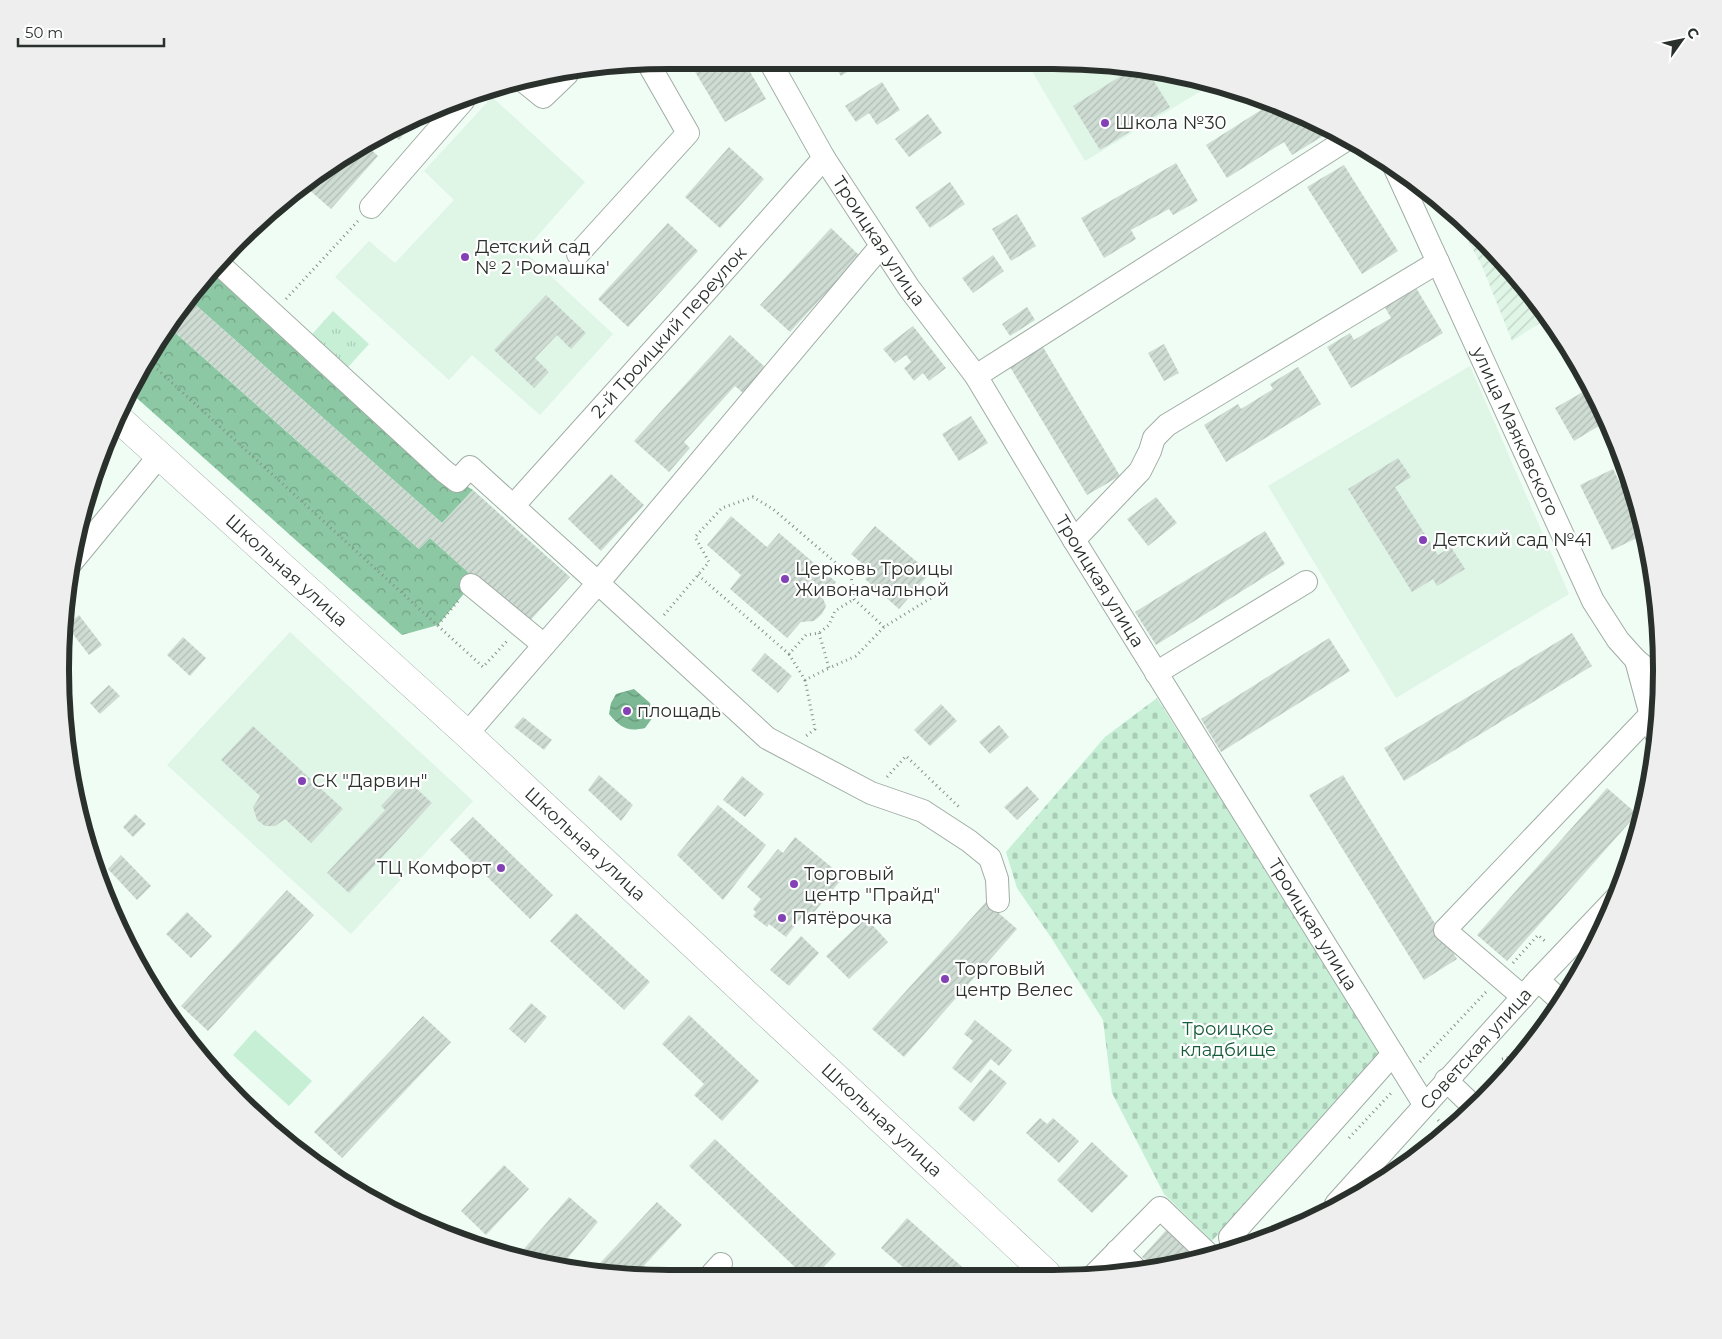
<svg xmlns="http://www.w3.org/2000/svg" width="1722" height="1339" font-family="Montserrat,sans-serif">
<defs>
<pattern id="industrial-furrows" width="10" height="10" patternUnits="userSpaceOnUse" patternTransform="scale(1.25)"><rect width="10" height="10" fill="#dff5e6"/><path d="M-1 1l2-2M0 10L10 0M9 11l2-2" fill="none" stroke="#c0d2c5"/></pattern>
<pattern id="forest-crowns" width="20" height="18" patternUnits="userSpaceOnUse" patternTransform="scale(1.25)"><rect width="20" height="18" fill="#8cc8a3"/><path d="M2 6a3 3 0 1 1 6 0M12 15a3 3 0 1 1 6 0" fill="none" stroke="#73a385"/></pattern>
<pattern id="cemetery-stones" width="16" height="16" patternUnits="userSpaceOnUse" patternTransform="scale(1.25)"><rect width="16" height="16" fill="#c6efd5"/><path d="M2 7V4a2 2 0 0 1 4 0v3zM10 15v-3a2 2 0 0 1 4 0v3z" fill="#aacdb7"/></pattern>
<pattern id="park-tufts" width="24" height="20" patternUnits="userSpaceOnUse" patternTransform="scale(1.25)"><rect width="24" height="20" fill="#c6efd5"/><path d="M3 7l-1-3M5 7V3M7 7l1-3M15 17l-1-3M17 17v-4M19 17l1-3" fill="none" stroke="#aacdb7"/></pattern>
<pattern id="water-waves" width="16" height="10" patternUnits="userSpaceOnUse" patternTransform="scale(1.25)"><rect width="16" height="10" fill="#7cb894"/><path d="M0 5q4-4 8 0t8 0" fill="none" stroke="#669679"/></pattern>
<pattern id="building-hatch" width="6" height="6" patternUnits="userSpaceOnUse" patternTransform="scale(1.25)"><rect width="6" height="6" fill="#cedcd3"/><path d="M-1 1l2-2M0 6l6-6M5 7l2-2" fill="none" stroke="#b1bdb5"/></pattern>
</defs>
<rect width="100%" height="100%" fill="#effdf4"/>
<g fill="#dff5e6">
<polygon points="1026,61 1092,61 1211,85 1085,161"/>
<polygon points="492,97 585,182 524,251 613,334 540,415 472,355 449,380 335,277 369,241 395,263 454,200 424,171"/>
<polygon points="1470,366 1569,594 1396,698 1268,486"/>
<polygon points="290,632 473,801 351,934 167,765"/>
</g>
<polygon fill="url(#industrial-furrows)" points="1454,215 1511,267 1549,317 1512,341 1482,266"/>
<polygon fill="#c6efd5" points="255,1030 312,1081 289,1106 233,1055"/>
<g fill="url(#forest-crowns)">
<polygon points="219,264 457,481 473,490 442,523 191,301"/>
<polygon points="170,328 419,549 430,538 476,579 438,625 402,635 130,392 142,365"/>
</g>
<polygon fill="url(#cemetery-stones)" points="1157,698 1382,1052 1212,1241 1164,1194 1112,1093 1103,1020 1052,939 1017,888 1006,852 1105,737"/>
<polygon fill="url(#park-tufts)" points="333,311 369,344 340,376 304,343"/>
<path fill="url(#water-waves)" d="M 634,689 L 650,703 L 653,717 L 645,728 C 627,732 621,728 609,714 L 611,703 L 616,694 Z"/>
<g fill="url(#building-hatch)">
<polygon points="699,60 743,60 766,99 725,122 691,65"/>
<polygon points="822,60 865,61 841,76 834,65 828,69"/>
<polygon points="1132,69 1148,72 1170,107 1100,150 1073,106"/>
<polygon points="882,82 900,110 877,125 869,113 856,122 845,106"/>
<polygon points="1272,103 1314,122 1323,136 1292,155 1284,142 1227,178 1206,145"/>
<polygon points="928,114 942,133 909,157 895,139"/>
<polygon points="415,121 399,140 389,132"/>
<polygon points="364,143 378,156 331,209 306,187"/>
<polygon points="729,147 764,179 720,228 685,197"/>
<polygon points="1176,163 1198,201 1173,215 1169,209 1131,230 1136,239 1104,258 1081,218"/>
<polygon points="1344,165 1398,251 1362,274 1307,187"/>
<polygon points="950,182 965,204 930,228 915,207"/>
<polygon points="1017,214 1036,246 1011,261 992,229"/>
<polygon points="668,223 698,251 628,327 598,299"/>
<polygon points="831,228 860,256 790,332 760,305"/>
<polygon points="993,255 1004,271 973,293 962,278"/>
<polygon points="1415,286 1443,333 1351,388 1327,347 1350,333 1354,340 1391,318 1383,304"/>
<polygon points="546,295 586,333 571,349 557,335 535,358 549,372 534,388 494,350"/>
<polygon points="191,301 442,523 473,490 570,577 526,625 430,538 419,549 170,328"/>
<polygon points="1027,307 1035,320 1010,336 1002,324"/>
<polygon points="913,326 946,368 929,381 923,373 914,381 904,368 911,362 906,355 895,363 883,349"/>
<polygon points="730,335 766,368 743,393 735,386 684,442 690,448 669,472 634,441"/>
<polygon points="1040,342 1120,476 1087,495 1007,362"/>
<polygon points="1164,344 1179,373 1164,381 1148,353"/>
<polygon points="1298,367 1321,404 1226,462 1204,425 1238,404 1241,409 1273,389 1270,384"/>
<polygon points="1590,388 1607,421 1574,441 1555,408"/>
<polygon points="971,416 988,443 959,461 942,434"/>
<polygon points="1398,458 1411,477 1395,487 1438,555 1451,547 1465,569 1437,586 1433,579 1412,592 1348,489"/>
<polygon points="1613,469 1645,534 1612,550 1580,485"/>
<polygon points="611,474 644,505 601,551 568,519"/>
<polygon points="1156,497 1177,523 1148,546 1127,519"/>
<polygon points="731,516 767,547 779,533 836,582 822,596 826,606 822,614 814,621 801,622 787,638 730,589 741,575 707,545"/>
<polygon points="875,526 930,573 899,609 865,579 872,572 851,554"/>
<polygon points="1265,531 1285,564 1156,645 1135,612"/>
<polygon points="79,615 102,645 89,655 66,625"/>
<polygon points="1572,633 1592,666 1404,781 1384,748"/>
<polygon points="183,637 206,658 190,676 167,655"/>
<polygon points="1329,638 1350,671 1221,752 1201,719"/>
<polygon points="765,653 792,676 778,693 751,670"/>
<polygon points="109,685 120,696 100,714 90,703"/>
<polygon points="941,704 957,721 930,746 914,730"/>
<polygon points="523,717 552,740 544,750 514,727"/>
<polygon points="999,725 1009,737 990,754 979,742"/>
<polygon points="253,726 343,809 311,843 285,819 275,826 265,826 257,820 253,807 260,796 221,760"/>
<polygon points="599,775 633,805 621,821 588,790"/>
<polygon points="1343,775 1457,959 1424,980 1309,795"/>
<polygon points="742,776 764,794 745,817 723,800"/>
<polygon points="406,779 432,803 349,893 327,873 385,810 381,806"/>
<polygon points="1027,786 1039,799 1017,820 1004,807"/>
<polygon points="1607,788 1637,814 1507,961 1477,935"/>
<polygon points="718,805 766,845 723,900 677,855"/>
<polygon points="135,814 146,824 133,837 123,827"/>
<polygon points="473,817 553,895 530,919 450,840"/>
<polygon points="795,837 841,875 838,878 841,880 810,917 805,913 786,937 769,924 767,927 753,916 756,912 753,909 761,899 747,887 778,849 783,853"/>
<polygon points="121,855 151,886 137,900 108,869"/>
<polygon points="287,890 314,915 208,1031 181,1006"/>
<polygon points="986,902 1017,929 904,1057 872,1029"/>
<polygon points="187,912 212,936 191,958 166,934"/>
<polygon points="576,913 650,982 624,1010 550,941"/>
<polygon points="866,918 888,942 849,979 826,956"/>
<polygon points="801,936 819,953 789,986 770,970"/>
<polygon points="531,1003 547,1017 525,1043 509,1029"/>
<polygon points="689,1015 759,1081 722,1121 694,1095 704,1084 662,1044"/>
<polygon points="423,1016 451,1042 342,1158 314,1132"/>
<polygon points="975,1020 1012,1050 999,1066 991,1059 971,1083 952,1068 973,1041 964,1034"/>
<polygon points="990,1069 1007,1083 974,1122 958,1108"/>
<polygon points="1040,1118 1047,1124 1053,1118 1079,1141 1059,1163 1026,1133"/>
<polygon points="715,1139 836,1254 817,1274 802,1274 689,1166"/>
<polygon points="1092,1142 1128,1176 1092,1213 1057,1180"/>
<polygon points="504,1165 529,1189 486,1235 461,1211"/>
<polygon points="569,1197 598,1222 560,1267 517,1257"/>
<polygon points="657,1202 682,1225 636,1274 590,1274"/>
<polygon points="907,1218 970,1274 911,1274 881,1248"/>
<polygon points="1168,1228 1200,1258 1155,1268 1142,1257"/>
</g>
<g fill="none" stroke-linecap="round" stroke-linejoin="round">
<defs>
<g id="minor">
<path id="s1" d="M 769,60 L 824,158 L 909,288 L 976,376 L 1074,540 L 1424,1104"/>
<polyline points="522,80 543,97 567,74"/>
<path id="s2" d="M 1394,166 L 1593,601 L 1618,640 L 1636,660 L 1661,680"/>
<polyline points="371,207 463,101"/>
<polyline points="881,246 598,583 767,738 871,793 923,811 969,841 990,858 997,879 998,901"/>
<polyline points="578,254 688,133 648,63"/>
<polyline points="219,264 444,471 457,481 470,467 598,583 467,734"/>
<polyline points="976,376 1349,138"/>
<path id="s3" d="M 514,505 L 708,289 L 824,158"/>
<polyline points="1074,540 1140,471 1150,451 1154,438 1167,425 1438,262"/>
<polyline points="71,563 160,455"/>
<polyline points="471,585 544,645"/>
<polyline points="1636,660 1656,734"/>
<polyline points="1156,673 1306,582"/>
<polyline points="1538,980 1562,1002"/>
<polyline points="1523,997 1445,930 1650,715"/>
<polyline points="1446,1080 1475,1108"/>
<path id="s4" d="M 1336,1204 L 1538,980 L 1617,897"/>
<polyline points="1233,1250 1230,1237 1393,1054"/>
<polyline points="1117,1251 1139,1272"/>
<polyline points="712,1274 721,1264"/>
<polyline points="1095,1274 1160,1208 1206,1252"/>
</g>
<g id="major">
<path id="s5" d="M 119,419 L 467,734 L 1047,1274"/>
</g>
</defs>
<use href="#minor" stroke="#a0ada4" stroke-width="24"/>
<use href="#major" stroke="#a0ada4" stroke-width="29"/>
<g stroke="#869089" stroke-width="3" stroke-dasharray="1 4" stroke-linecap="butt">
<polyline points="286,299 358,221"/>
<polyline points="146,359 483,667 507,641"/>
<polyline points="698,575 789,654 806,635 819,633 829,625 835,611 854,599"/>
<polyline points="664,615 709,562 695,537 722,508 753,497 773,509 851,576 854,599 884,627 944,590"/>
<polyline points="438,625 458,601"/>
<polyline points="819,633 829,668 856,656 884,627"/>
<polyline points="789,654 805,680 829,668"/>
<polyline points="805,680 815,729 806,736"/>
<polyline points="887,777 906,756 959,807"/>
<polyline points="1513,963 1538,935 1546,942"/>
<polyline points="1502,1059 1521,1055"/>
<polyline points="1420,1062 1486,992"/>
<polyline points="1438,1120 1448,1130"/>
<polyline points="1349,1138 1392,1092"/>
</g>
<use href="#minor" stroke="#fff" stroke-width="22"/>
<use href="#major" stroke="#fff" stroke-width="28"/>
</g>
<g fill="#8341b5" stroke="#fff" stroke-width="2">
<circle cx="1105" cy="123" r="5"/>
<circle cx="465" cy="257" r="5"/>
<circle cx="1423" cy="540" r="5"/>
<circle cx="785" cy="579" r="5"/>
<circle cx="627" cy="711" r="5"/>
<circle cx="302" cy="781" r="5"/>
<circle cx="501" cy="868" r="5"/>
<circle cx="794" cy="884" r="5"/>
<circle cx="782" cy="918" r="5"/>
<circle cx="945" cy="979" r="5"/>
</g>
<g text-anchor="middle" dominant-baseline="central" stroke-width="4.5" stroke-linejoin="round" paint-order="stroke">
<g font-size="18" fill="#2a302c" stroke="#fff" text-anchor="start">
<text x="1115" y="123">Школа №30</text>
<text x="475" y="247">Детский сад<tspan x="475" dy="21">№ 2 'Ромашка'</tspan></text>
<text x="1433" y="540">Детский сад №41</text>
<text x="795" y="569">Церковь Троицы<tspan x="795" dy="21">Живоначальной</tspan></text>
<text x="637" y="711">площадь</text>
<text x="312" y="781">СК "Дарвин"</text>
<text x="491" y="868" text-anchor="end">ТЦ Комфорт</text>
<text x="804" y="874">Торговый<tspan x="804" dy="21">центр "Прайд"</tspan></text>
<text x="792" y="918">Пятёрочка</text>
<text x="955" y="969">Торговый<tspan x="955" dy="21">центр Велес</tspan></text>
</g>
<g font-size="18" fill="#2a302c" stroke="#fff">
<text stroke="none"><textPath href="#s1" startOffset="212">Троицкая улица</textPath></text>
<text stroke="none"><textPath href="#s3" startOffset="232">2-й Троицкий переулок</textPath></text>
<text stroke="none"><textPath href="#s2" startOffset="292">улица Маяковского</textPath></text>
<text stroke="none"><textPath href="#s5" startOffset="226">Школьная улица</textPath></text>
<text stroke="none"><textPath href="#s1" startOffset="618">Троицкая улица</textPath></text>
<text stroke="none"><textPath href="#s5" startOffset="631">Школьная улица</textPath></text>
<text stroke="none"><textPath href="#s1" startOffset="1022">Троицкая улица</textPath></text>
<text stroke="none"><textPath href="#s4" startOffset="209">Советская улица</textPath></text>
<text stroke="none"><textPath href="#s5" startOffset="1036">Школьная улица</textPath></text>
</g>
<g font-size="18" fill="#165c3a" stroke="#fff">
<text x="1228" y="1029">Троицкое<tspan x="1228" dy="21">кладбище</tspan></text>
</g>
</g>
<path d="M0 0H1722V1339H0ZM669 69H1053A600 600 0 0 1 1653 669V670A600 600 0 0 1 1053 1270H669A600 600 0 0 1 69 670V669A600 600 0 0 1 669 69Z" fill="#eee" fill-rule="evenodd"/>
<path fill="none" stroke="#2a302c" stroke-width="6" d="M669 69H1053A600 600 0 0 1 1653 669V670A600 600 0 0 1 1053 1270H669A600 600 0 0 1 69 670V669A600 600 0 0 1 669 69Z"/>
<g transform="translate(1682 40) rotate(57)" stroke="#ffffff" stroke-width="4" paint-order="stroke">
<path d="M0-4L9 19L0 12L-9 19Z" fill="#2a302c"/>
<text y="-8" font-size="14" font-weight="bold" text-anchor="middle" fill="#2a302c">С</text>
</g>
<path d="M18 38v8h146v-8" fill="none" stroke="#2a302c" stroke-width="2.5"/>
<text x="25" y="38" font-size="15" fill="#2a302c" stroke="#ffffff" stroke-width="4" paint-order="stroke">50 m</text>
</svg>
